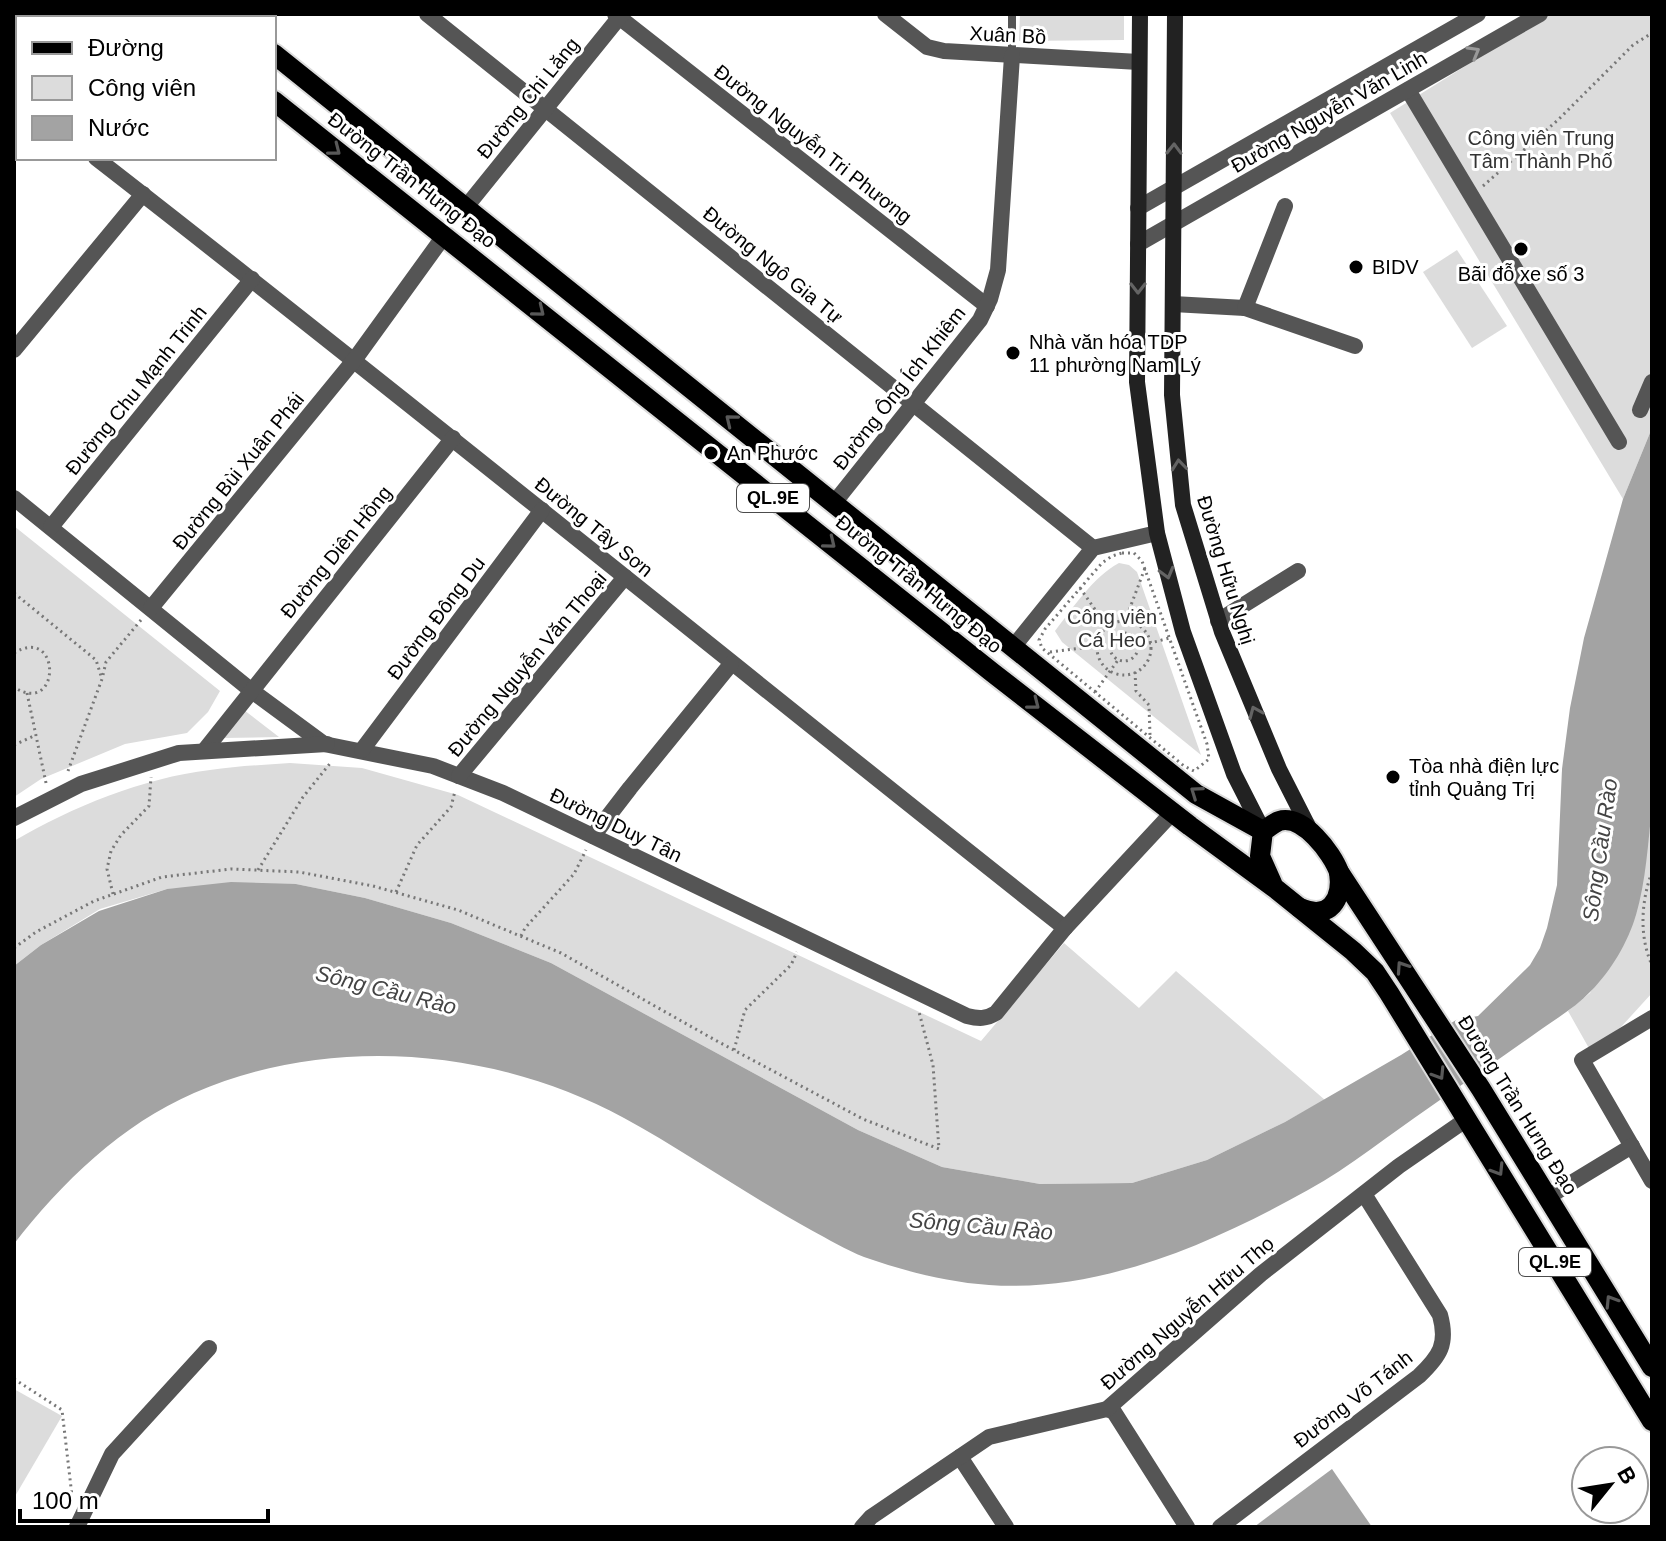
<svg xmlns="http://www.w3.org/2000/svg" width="1666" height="1541" font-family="Arial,sans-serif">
<rect width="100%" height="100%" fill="#fff"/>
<g fill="#dcdcdc">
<polygon points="1020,14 1124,14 1124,40 1019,41"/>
<polygon points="1549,14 1652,14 1652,428 1623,499 1390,113"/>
<polygon points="1457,250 1507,326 1472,348 1423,272"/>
<polygon points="14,526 220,691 208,712 187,733 125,744 41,779 14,797"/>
<path d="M 1119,563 L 1129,565 L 1137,572 L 1201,755 L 1062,642 L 1055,631 C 1073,608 1093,577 1119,563 Z"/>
<polygon points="244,710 279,737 223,738"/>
<path d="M 290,763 L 362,768 L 458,795 L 981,1041 L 1064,943 L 1139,1008 L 1176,971 L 1325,1100 L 1285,1122 L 1207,1160 L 1132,1183 L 1040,1184 L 942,1167 L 858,1130 L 551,963 L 451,923 L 365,898 L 296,884 L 167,889 L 100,909 L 41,945 L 14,966 L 14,841 C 72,807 143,778 210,770 C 236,766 263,765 290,763 Z"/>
<polygon points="1652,807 1652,993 1621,1027 1590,1050 1568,1011 1590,993 1635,918 1645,865"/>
<polygon points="14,1389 62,1416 14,1498"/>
</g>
<g fill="#a3a3a3">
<path d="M 1652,428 L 1652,807 C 1648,843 1646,881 1636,915 C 1628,942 1611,971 1591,991 C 1575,1008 1554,1020 1536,1033 C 1501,1058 1466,1082 1430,1107 C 1390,1134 1350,1167 1308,1190 C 1213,1243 1100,1293 989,1285 C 946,1282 904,1271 864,1257 C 846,1250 828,1239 811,1230 C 747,1195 688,1153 624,1118 C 495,1048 330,1034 194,1093 C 122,1124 61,1183 14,1244 L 14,966 L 41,945 L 99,911 L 167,889 L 231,882 L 296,884 L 365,898 L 451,923 L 551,963 L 858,1130 L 942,1167 L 1040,1184 L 1132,1183 L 1207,1160 L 1285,1122 L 1401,1055 L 1456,1020 L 1478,1016 L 1530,965 L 1540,948 L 1547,928 L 1557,885 L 1562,769 L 1570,708 L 1584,638 L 1623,499 Z"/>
<polygon points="1332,1469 1372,1527 1254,1527"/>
</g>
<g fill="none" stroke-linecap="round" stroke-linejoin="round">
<defs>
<g id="primary">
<polyline points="162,14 167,18"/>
<polyline points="224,14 229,18"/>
<polyline points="274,54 1196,794 1263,831"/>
<polyline points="274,101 993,673 1190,826 1276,889 1353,951 1375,972 1389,993 1652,1421"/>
<path d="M 1272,883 L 1260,856 L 1263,831 C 1268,828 1274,823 1279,821 C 1303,814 1332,853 1339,872 L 1481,1089 L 1652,1367"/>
<path d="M 1300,908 C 1330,921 1343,899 1339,872"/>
</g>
</defs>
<use href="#primary" stroke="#dbdbdb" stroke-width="24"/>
<g stroke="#777" stroke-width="3" stroke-dasharray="2 4" stroke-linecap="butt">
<polyline points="1483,186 1559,119 1633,45 1652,33"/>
<polygon points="1122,553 1134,553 1142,561 1207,744 1209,759 1194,771 1184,766 1042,648 1039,640 1045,629 1102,563 1112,556"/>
<polyline points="1080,588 1115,638"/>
<polyline points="14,593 96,660 102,679 68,771"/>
<polyline points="1125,621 1145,568"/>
<circle cx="1124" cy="648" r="27"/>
<circle cx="1124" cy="647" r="14"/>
<polyline points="1137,643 1151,643 1169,638"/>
<polyline points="1050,652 1098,646"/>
<path d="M 14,653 C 62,624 61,718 14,687"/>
<polyline points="1135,672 1136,691 1149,705 1150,735"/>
<polyline points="103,675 106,662 141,620"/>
<polyline points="1095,692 1118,660"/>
<polyline points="27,693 46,783"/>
<polyline points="14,745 36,735"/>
<polyline points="258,870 303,797 332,761"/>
<path d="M 1652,872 C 1641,901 1639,937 1652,965"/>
<polyline points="396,892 417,845 451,807 455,791"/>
<polyline points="113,894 107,869 111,851 121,835 149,806 151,777"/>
<polyline points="521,936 525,928 574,874 586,850"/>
<polyline points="14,948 36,932 94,901 162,877 231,869 299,872 373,886 458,910 561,953 715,1040 863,1119 939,1149 933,1065 919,1012"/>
<polyline points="734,1050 745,1010 791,965 797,952"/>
<polyline points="14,1379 62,1410 72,1496"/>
</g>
<polyline stroke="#555" stroke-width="8" points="1012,56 1012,14"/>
<g stroke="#555" stroke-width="16">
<polyline points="427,14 1093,548"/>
<polyline points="615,14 987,306"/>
<polyline points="885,14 927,47 944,51 1139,62"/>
<polyline points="1408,90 1619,442"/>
<polyline points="14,94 18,97"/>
<polyline points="14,142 18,137"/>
<path d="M 96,158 C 422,411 741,672 1065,928"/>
<polyline points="466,207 622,14"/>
<polyline points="1173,304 1245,308 1355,346"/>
<polyline points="1245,308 1285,206"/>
<polyline points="14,350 143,194"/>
<polyline points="1640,410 1652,382"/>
<path d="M 14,498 L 252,691 L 324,744 L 433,766 L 503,793 L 967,1016 C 979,1019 986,1019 996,1013 L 1065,928 L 1173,812"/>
<polyline points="834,503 980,320 990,299 998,270 1012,56"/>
<polyline points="51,527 252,279"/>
<polyline points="151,608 355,359 444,236"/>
<polyline points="1218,621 1298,571"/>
<polyline points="1014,646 1093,548 1157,533"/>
<polyline points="362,750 542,510"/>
<polyline points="204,751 453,438"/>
<polyline points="459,776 625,577"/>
<polyline points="14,818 81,784 179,753 327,744"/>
<polyline points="593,836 630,788 731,664"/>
<polyline points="1652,1018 1582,1060 1652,1181"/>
<polyline points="1548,1197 1632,1146"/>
<polyline points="1107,1409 1114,1412 1187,1527"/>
<polyline points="960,1457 1006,1527"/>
<polyline points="862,1527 871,1517 989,1437 1107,1409 1261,1274 1399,1166 1467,1119"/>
<path d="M 1220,1527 L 1419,1376 C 1440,1356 1448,1344 1440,1315 L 1364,1194"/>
</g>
<g stroke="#555" stroke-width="16">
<polyline points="1138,208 1478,14"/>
<polyline points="1138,244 1540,14"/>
<polyline points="77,1527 112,1454 209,1348"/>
</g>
<g stroke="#222" stroke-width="16">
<polyline points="1140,14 1137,382 1157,533 1183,632 1234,774 1263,831"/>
<polyline points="1175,14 1172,395 1183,505 1222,632 1279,769 1311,832"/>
</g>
<use href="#primary" stroke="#000" stroke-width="20"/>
</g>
<defs><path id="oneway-chevron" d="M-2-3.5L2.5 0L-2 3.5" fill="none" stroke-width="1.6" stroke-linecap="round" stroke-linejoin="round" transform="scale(2)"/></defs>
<use stroke="#999" href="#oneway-chevron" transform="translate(1474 52) rotate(-30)"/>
<g stroke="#646464">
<use href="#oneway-chevron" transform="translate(1174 149) rotate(-89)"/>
<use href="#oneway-chevron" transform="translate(1138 288) rotate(90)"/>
<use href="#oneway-chevron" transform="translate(1179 465) rotate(-96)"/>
<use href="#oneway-chevron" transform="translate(1167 573) rotate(75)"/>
<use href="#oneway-chevron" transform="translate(1255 712) rotate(-113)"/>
</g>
<g stroke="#595959">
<use href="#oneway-chevron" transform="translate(335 150) rotate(38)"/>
<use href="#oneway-chevron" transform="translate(539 311) rotate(39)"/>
<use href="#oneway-chevron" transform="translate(731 420) rotate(-141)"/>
<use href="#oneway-chevron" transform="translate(830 543) rotate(39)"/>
<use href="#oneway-chevron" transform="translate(1034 704) rotate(38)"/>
<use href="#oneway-chevron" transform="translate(1196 792) rotate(-145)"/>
<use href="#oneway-chevron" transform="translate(1402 967) rotate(-124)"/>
<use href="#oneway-chevron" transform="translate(1439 1074) rotate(58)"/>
<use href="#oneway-chevron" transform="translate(1498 1170) rotate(58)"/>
<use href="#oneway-chevron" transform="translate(1611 1301) rotate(-122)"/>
</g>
<g fill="#000" stroke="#fff" stroke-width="3">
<circle cx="1521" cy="249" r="8"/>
<circle cx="1356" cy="267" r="8"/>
<circle cx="1013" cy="353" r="8"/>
<circle cx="711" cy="453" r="8"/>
<circle cx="1393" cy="777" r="8"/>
</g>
<g text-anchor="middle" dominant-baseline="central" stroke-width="6" stroke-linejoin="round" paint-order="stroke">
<g fill="#fff" stroke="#4c4c4c" stroke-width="2">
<rect x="737" y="484" width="72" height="28" rx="6"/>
<rect x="1519" y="1248" width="72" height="28" rx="6"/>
</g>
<g font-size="18" font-weight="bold" fill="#000">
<text x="773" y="498">QL.9E</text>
<text x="1555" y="1262">QL.9E</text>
</g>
<g font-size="20" fill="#000" stroke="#fff">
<text transform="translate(1008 35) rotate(3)">Xuân Bồ</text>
<text transform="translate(528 98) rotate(-51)">Đường Chi Lăng</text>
<text transform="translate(1329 112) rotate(-30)">Đường Nguyễn Văn Linh</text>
<text transform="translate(813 144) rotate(38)">Đường Nguyễn Tri Phương</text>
<text transform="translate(412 180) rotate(38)">Đường Trần Hưng Đạo</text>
<text transform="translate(773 265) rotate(39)">Đường Ngô Gia Tự</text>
<text transform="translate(899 388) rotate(-52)">Đường Ông Ích Khiêm</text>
<text transform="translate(136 390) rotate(-51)">Đường Chu Mạnh Trinh</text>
<text transform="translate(238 471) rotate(-51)">Đường Bùi Xuân Phái</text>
<text transform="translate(594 527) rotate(39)">Đường Tây Sơn</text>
<text transform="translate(336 552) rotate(-51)">Đường Diên Hồng</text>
<text transform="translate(1226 570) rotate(73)">Đường Hữu Nghị</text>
<text transform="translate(919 584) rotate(39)">Đường Trần Hưng Đạo</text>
<text transform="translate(436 618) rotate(-53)">Đường Đông Du</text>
<text transform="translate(527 664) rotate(-50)">Đường Nguyễn Văn Thoại</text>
<text transform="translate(616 825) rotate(26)">Đường Duy Tân</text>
<text transform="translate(1518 1105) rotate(58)">Đường Trần Hưng Đạo</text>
<text transform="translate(1187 1313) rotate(-41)">Đường Nguyễn Hữu Thọ</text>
<text transform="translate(1353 1399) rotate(-38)">Đường Võ Tánh</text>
</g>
<g font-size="20" fill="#333" stroke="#fff">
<text x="1541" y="138">Công viên Trung<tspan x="1541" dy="23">Tâm Thành Phố</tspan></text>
<text x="1112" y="617">Công viên<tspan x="1112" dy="23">Cá Heo</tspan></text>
</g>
<g font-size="20" fill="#000" stroke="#fff" text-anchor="start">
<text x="1372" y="267">BIDV</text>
<text x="1521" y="274" text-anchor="middle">Bãi đỗ xe số 3</text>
<text x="1029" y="342">Nhà văn hóa TDP<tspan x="1029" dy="23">11 phường Nam Lý</tspan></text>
<text x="727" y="453">An Phước</text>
<text x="1409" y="766">Tòa nhà điện lực<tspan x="1409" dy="23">tỉnh Quảng Trị</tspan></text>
</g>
<g font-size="22" font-style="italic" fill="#444" stroke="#fff">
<text transform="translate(1600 850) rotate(-82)">Sông Cầu Rào</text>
<text transform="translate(386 990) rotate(14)">Sông Cầu Rào</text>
<text transform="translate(981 1226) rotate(5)">Sông Cầu Rào</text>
</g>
</g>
<rect width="1666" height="1541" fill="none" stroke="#000000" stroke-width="32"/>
<rect x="16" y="16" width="260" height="144" fill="#ffffff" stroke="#999999" stroke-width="2"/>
<rect x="32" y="42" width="40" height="12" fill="#000000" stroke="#999999" stroke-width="2"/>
<text x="88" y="56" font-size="24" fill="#000000">Đường</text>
<rect x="32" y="76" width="40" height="24" fill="#dcdcdc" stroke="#999999" stroke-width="2"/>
<text x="88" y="96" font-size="24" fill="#000000">Công viên</text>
<rect x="32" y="116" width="40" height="24" fill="#a3a3a3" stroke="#999999" stroke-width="2"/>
<text x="88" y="136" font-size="24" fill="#000000">Nước</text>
<g transform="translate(1610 1485) rotate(60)"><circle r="38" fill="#ffffff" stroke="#999999" stroke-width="2"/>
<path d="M0-6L14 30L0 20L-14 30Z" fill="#000000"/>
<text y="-12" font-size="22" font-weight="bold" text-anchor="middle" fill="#000000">B</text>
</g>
<path d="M20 1509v12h248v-12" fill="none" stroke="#000000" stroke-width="4"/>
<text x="32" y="1509" font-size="24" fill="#000000" stroke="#ffffff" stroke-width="6" paint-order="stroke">100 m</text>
</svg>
